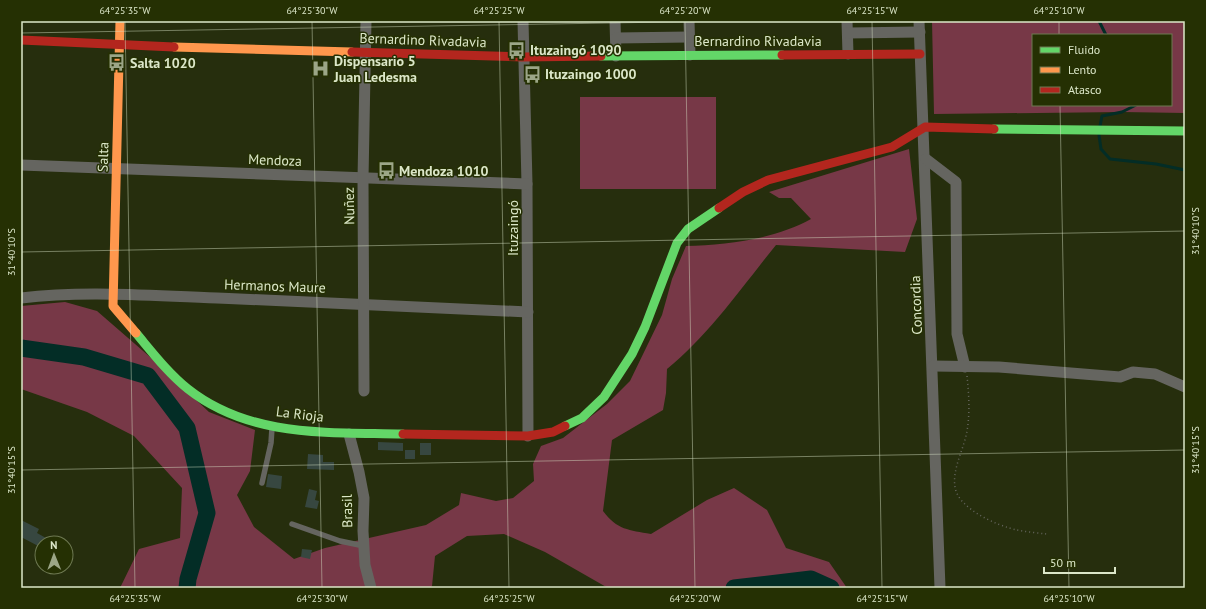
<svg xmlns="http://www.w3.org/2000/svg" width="1206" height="609" font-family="'PT Sans',sans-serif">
<rect width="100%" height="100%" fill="#262e0d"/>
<g fill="#773847" fill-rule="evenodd">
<path d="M 932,21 L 1185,21 L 1185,113 L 1122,112 L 934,114 ZM 1033,35 L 1171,35 L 1171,105 L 1033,105 Z"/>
<rect x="580" y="97" width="136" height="92"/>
<path d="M 909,149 L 917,219 L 905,252 L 776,245 C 742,287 709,335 667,369 L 666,393 L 663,410 L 612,440 L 603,511 C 617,530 629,530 651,534 L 707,500 L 734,488 L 767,510 L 786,548 L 829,562 L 847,588 L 608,588 L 545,552 L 504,534 L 467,536 L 435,556 L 432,586 L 430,588 L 120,588 L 139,549 L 180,538 L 182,488 L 134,436 L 87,412 L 21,389 L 21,306 L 65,302 L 97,311 L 150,357 L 209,412 L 255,430 L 250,471 L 237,495 L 254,527 L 294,559 L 325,548 L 426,525 L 459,505 L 461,493 L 496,501 L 513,498 L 534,481 L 533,464 L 541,446 L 563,438 L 607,404 L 630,381 L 662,315 L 672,279 L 686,246 C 727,245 775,239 811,219 L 791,198 L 779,198 L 769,192 Z"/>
</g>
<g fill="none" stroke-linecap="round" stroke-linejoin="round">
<g stroke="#032d26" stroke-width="3">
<polyline points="1099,21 1106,35"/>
<polyline points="1100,126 1102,116 1122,112 1136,105"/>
<polyline points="1099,135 1101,149 1110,159 1156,164 1185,170"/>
</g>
<g stroke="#032d26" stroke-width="17">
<polyline points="21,348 84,357 148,376 187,428 207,513 188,579 187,588"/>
<polyline points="734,588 811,579 831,588"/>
</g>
</g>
<g fill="#374740">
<polygon points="378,442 403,443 403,451 378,450"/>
<rect x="420" y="443" width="11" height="12"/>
<rect x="405" y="450" width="10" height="9"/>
<polygon points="308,454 323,455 323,462 334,462 334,470 307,469"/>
<polygon points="268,474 282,476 281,489 266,487"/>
<polygon points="309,489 317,491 315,500 319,501 317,509 305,507"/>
<polygon points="21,520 39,529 37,533 55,543 42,543 42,548 21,537"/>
<polygon points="302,549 312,550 310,559 301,557"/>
</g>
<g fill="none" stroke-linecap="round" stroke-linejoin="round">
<path stroke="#65665e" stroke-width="1.5" stroke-dasharray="1 3" stroke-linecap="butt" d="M 967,376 C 969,394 970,414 967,431 C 964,449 952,469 955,487 C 958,509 998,526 1017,530 C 1027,532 1038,533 1047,534"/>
<g stroke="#656560" stroke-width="5.5">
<polyline points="262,483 271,443 272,428"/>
<polyline points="292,524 340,541 364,546"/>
</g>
<g stroke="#656560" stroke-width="11">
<polyline points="523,21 527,184 528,436"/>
<polyline points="615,21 616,56"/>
<polyline points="689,21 690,55"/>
<polyline points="847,21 848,54"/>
<polyline points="919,21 940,588"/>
<polyline points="848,33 920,32"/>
<polyline points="616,38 689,37"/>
<polyline points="926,159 956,182 957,334 965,367"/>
<polyline points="21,165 527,184"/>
<path d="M 21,298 C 86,290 152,296 217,298 C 321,302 425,307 528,312"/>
<polyline points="933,366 999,367 1120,377 1133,372 1155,374 1185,387"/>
<polyline points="364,391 363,179 366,21"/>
<polyline points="349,434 359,472 364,498 363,531 365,565 371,588"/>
</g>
<g stroke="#63d668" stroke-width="9">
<polyline points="601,56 782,55"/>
<polyline points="994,129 1185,131"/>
<path d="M 136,333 C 152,352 168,373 188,389 C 250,438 328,432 403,434"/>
<polyline points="565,426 582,418 604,397 632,354 645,327 677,243 688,229 719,208"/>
</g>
<g stroke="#ff974d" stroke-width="9">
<polyline points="120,21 113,306 136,333"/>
<polyline points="174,47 352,52"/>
</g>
<g stroke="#b3261e" stroke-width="9">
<polyline points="21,40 174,47"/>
<polyline points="352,52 523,57 601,56"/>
<polyline points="782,55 920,54"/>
<polyline points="719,208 743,192 768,180 892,147 925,127 994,129"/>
<polyline points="403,434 528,436 553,432 565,426"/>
</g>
</g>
<path fill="none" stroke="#dce7c9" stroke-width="1" stroke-opacity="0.45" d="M 125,21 L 135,588M 312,21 L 322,588M 499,21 L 509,588M 685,21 L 695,588M 872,21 L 882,588M 1059,21 L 1059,35M 21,33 L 727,21M 1060,105 L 1069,588M 21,252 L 1185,231M 21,470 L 1185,450"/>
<defs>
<symbol id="bus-bare" viewBox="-9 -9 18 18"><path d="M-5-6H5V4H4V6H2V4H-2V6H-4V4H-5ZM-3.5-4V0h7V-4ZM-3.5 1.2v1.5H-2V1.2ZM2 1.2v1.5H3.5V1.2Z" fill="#9ca687" stroke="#253003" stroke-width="2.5" paint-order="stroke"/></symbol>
<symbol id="hospital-bare" viewBox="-9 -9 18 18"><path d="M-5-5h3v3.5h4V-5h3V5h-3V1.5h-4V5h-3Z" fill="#9ca687" stroke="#253003" stroke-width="2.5" paint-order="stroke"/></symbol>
</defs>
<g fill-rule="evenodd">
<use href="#bus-bare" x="504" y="38" width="25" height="25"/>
<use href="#bus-bare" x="104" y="50" width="25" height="25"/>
<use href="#hospital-bare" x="308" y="56" width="25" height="25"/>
<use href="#bus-bare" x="520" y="62" width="25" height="25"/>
<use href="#bus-bare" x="374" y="158" width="25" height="25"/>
</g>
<g text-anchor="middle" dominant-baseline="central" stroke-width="3" stroke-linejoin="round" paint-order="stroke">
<g font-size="14" fill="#dce7c9" stroke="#253003">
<text transform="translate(423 40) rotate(2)">Bernardino Rivadavia</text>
<text x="758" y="41">Bernardino Rivadavia</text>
<text transform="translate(103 157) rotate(-88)">Salta</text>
<text transform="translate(275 160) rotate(2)">Mendoza</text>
<text transform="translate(349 206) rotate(-91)">Nuñez</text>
<text transform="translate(513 228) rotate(-90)">Ituzaingó</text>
<text transform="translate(275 286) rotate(2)">Hermanos Maure</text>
<text transform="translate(916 305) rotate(-92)">Concordia</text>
<text transform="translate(300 414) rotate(7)">La Rioja</text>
<text transform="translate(347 511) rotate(-91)">Brasil</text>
</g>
<g font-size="14" font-weight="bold" fill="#dce7c9" stroke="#253003" text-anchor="start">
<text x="530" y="50">Ituzaingó 1090</text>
<text x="334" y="61">Dispensario 5<tspan x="334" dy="16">Juan Ledesma</tspan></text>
<text x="130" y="63">Salta 1020</text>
<text x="545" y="74">Ituzaingo 1000</text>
<text x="399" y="171">Mendoza 1010</text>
</g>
</g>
<rect width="1206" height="609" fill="none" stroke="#253003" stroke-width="44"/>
<rect x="1032" y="34" width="140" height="72" fill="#253003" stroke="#6e7952"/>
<rect x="1040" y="47" width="20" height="6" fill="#63d668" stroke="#6e7952"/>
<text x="1068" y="54" font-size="12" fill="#dce7c9">Fluido</text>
<rect x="1040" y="67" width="20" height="6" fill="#ff974d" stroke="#6e7952"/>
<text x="1068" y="74" font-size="12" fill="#dce7c9">Lento</text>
<rect x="1040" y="87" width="20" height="6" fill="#b3261e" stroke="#6e7952"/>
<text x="1068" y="94" font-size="12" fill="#dce7c9">Atasco</text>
<g transform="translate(54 555) rotate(359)"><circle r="19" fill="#253003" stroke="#6e7952"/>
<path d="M0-3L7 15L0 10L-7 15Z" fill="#9ca687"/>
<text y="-6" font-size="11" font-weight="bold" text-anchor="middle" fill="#dce7c9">N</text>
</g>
<path d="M1044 567v6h71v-6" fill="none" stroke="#dce7c9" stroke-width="2"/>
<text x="1050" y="567" font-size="12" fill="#dce7c9" stroke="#253003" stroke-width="3" paint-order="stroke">50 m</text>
<rect x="22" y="22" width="1162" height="565" fill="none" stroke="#dce7c9" stroke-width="1.5"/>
<g font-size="10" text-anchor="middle" fill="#dce7c9">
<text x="125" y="14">64°25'35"W</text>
<text x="312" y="14">64°25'30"W</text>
<text x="499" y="14">64°25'25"W</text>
<text x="685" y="14">64°25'20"W</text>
<text x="872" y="14">64°25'15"W</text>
<text x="1059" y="14">64°25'10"W</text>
<text transform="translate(1195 231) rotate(-90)" y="4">31°40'10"S</text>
<text transform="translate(11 252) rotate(-90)" y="4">31°40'10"S</text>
<text transform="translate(1195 450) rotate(-90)" y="4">31°40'15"S</text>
<text transform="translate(11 470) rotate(-90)" y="4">31°40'15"S</text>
<text x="135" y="602">64°25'35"W</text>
<text x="322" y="602">64°25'30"W</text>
<text x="509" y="602">64°25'25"W</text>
<text x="695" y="602">64°25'20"W</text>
<text x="882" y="602">64°25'15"W</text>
<text x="1069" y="602">64°25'10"W</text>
</g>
</svg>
